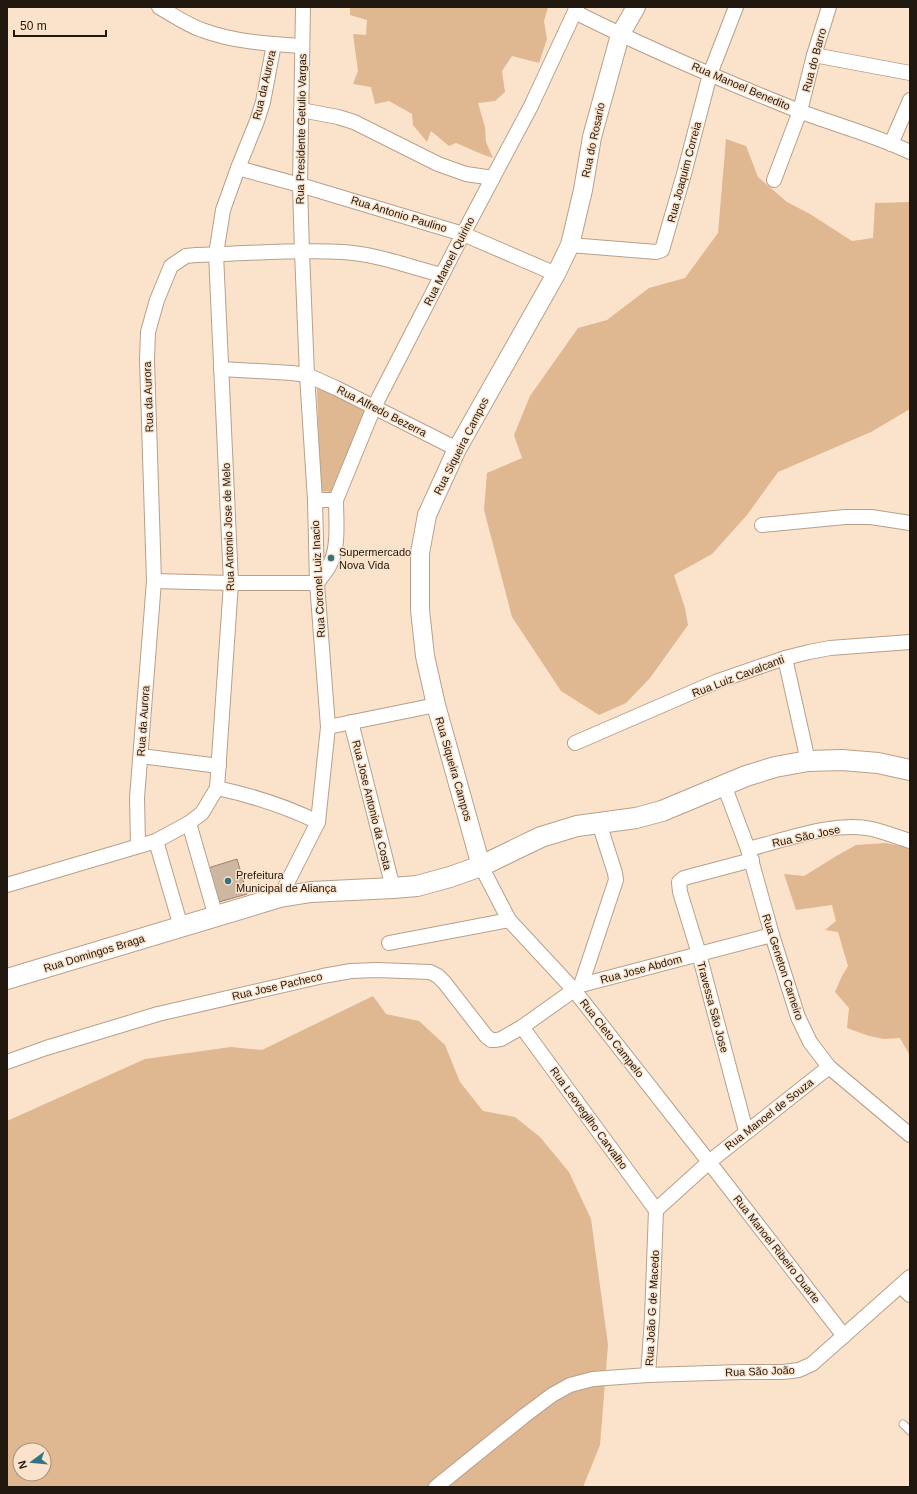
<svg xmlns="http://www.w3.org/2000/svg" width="917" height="1494" font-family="Helvetica,sans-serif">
<rect width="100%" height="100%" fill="#fbe3cb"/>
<g fill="#dfb790" fill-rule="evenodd">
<path d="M 350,7 L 548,7 L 544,21 L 547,39 L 539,63 L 512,56 L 502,71 L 505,92 L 495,101 L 478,103 L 485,127 L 486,142 L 493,158 C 480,154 469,148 456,143 L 449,146 L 431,131 L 427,142 L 413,125 L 412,114 L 389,101 L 375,104 L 371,87 L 353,84 L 358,71 L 353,34 L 366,35 L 367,20 L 350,15 Z"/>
<polygon points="726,139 746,146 758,177 787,202 810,214 852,241 873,238 875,203 910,202 910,409 871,432 778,472 747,515 712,554 674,575 685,608 688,625 650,678 626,703 599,715 561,691 512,617 484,510 487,473 522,458 514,435 530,396 578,328 607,320 649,288 685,278 718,233"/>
<polygon points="317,386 367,412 333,492 320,491"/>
<polygon points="886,843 910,848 910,1060 909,1054 900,1038 884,1039 869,1036 847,1028 849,1008 835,992 842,976 848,966 838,932 825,930 836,921 832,905 796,910 784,874 804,876 838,855 856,845"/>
<path d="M 373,996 L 386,1014 L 419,1021 L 445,1045 L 460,1082 L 483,1111 L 515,1117 L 540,1137 L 569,1172 L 591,1219 L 608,1345 L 600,1445 L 583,1487 L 7,1487 L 7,1121 L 145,1059 L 231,1047 L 262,1050 ZM 20,1450 L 44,1450 L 44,1474 L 20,1474 Z"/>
</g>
<polygon fill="#ceb7a0" stroke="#99836e" points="237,859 247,894 219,902 208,868"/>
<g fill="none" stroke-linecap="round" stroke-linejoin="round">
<defs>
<polyline id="service" points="903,1424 910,1431"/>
<g id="minor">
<path d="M 159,7 C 173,15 187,25 202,30 C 234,42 269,44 302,46"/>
<path d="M 575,12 C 648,49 724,81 799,111 C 836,125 875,135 910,152"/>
<polyline points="814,55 910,73"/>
<polyline points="301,110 338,117 354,122 438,164 466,174 493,178"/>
<polyline points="891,144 910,100"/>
<polyline points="238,168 300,185 463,234 556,274"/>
<polyline points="774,180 800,111 814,55 829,7"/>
<polyline points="570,245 656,252 662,250 684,174 710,74 736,7"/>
<polyline points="221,369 292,373 307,375 336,388 457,449"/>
<polyline points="315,500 336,500 374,407 463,234 531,106 577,7"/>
<polyline points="762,525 845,517 871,517 910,523"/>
<path d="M 154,581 L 231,583 L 317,583 C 322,576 328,570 331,562 C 339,545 336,518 336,500"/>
<polyline points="785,658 808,761"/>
<polyline points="351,722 393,888"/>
<polyline points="328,727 436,705"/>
<polyline points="575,743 718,681 785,658 809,652 830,648 910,642"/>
<polyline points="141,756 219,766"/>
<polyline points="724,785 748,849 772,935 798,1017 810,1042 829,1067 910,1135"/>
<path d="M 217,788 C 254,796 285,806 318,822"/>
<polyline points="189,823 216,917"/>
<polyline points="156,841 181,927"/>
<path d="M 138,845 L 137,798 L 154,581 L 147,360 L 148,332 L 157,300 L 171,266 L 186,256 L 196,255 C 245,254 294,249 343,252 C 376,254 410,267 442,275"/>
<path d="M 748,849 C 786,840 833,821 872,829 C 885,832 897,837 910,841"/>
<polyline points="481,866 509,920 574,990 709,1162 844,1336"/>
<polyline points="7,885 156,841 189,823 202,813 217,788 231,583 216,254 223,210 238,168 257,121 263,102 274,44"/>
<polyline points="280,897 318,822 328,727 317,583 315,500 307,375 302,252 300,185 303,7"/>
<polyline points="389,943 509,920"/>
<polyline points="581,985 616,880 615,873 599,823"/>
<polyline points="522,1027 656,1210"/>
<polyline points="7,1062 46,1048 158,1014 323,976 351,971 377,970 430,972 438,976 444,982 486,1036 491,1040 496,1040 501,1039 522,1027 581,985 772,935"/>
<polyline points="746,1131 699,954 680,892 679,882 684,878 752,860"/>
<polyline points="901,1286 910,1295"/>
<polyline points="648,1375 742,1372 783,1372 799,1370 812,1364 910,1277"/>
<polyline points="436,1487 524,1416 552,1395 570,1385 593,1379 648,1375 652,1318 656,1210 709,1162 829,1067"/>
</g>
<polyline id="tertiary" points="481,866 436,705 425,656 420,610 420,553 427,515 457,449 556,274 570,245 583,190 592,137 620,35 636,7"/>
<polyline id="secondary" points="7,979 280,897 311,892 393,888 417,886 450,877 481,866 541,837 577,826 636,818 662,811 746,776 775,767 808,761 842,760 878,763 910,770"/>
</defs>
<use href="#service" stroke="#b7a08a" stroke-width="9"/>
<use href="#minor" stroke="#b7a08a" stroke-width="16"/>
<use href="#tertiary" stroke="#b7a08a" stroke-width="20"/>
<use href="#secondary" stroke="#b7a08a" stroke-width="22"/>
<use href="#service" stroke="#fff" stroke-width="7"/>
<use href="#minor" stroke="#fff" stroke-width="14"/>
<use href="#tertiary" stroke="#fff" stroke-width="18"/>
<use href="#secondary" stroke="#fff" stroke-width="20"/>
</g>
<g fill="#307484" stroke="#fbe3cb" stroke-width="1.5">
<circle cx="331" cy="558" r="4"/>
<circle cx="228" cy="881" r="4"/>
</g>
<g text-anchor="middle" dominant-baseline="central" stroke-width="3" stroke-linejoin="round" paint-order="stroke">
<g font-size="11" fill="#20180f" stroke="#fbe3cb">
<text transform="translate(814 60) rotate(-75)">Rua do Barro</text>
<text transform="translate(264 85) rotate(-77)">Rua da Aurora</text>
<text transform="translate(741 86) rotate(23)">Rua Manoel Benedito</text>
<text transform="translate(301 129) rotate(-89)">Rua Presidente Getulio Vargas</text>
<text transform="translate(593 140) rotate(-78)">Rua do Rosario</text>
<text transform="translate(684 172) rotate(-75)">Rua Joaquim Correia</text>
<text transform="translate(399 214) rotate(17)">Rua Antonio Paulino</text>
<text transform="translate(449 261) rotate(-63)">Rua Manoel Quirino</text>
<text transform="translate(148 397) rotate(-92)">Rua da Aurora</text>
<text transform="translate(382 411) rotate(27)">Rua Alfredo Bezerra</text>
<text transform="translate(461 446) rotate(-63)">Rua Siqueira Campos</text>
<text transform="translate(228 527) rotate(-92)">Rua Antonio Jose de Melo</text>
<text transform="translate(318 579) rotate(-93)">Rua Coronel Luiz Inacio</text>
<text transform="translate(738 676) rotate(-21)">Rua Luiz Cavalcanti</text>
<text transform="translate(143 721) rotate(-86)">Rua da Aurora</text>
<text transform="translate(454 769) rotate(74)">Rua Siqueira Campos</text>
<text transform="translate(372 805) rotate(76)">Rua Jose Antonio da Costa</text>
<text transform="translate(806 836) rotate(-12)">Rua São Jose</text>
<text transform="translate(94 953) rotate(-17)">Rua Domingos Braga</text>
<text transform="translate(783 967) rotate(72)">Rua Geneton Carneiro</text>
<text transform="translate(641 969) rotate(-15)">Rua Jose Abdom</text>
<text transform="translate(277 986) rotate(-13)">Rua Jose Pacheco</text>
<text transform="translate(713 1007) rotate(75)">Travessa São Jose</text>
<text transform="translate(612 1038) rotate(52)">Rua Cleto Campelo</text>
<text transform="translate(769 1114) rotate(-38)">Rua Manoel de Souza</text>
<text transform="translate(589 1118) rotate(54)">Rua Leovegilho Carvalho</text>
<text transform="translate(777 1249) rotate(52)">Rua Manoel Ribeiro Duarte</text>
<text transform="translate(652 1308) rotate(-87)">Rua João G de Macedo</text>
<text transform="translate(760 1371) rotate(-2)">Rua São João</text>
</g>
<g font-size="11" fill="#20180f" stroke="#fbe3cb" text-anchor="start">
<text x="339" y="552">Supermercado<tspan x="339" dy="13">Nova Vida</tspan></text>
<text x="236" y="875">Prefeitura<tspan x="236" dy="13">Municipal de Aliança</tspan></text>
</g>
</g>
<rect width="917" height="1494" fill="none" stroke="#20180f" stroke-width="16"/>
<g transform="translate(32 1462) rotate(254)"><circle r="19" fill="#fbe3cb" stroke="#a39280"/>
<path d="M0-3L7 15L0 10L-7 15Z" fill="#307484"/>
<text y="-6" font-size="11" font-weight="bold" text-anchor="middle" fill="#20180f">N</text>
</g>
<path d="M14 30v6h92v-6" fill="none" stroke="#20180f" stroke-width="2"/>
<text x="20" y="30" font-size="12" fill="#20180f" stroke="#fbe3cb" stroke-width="3" paint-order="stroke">50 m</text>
</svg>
